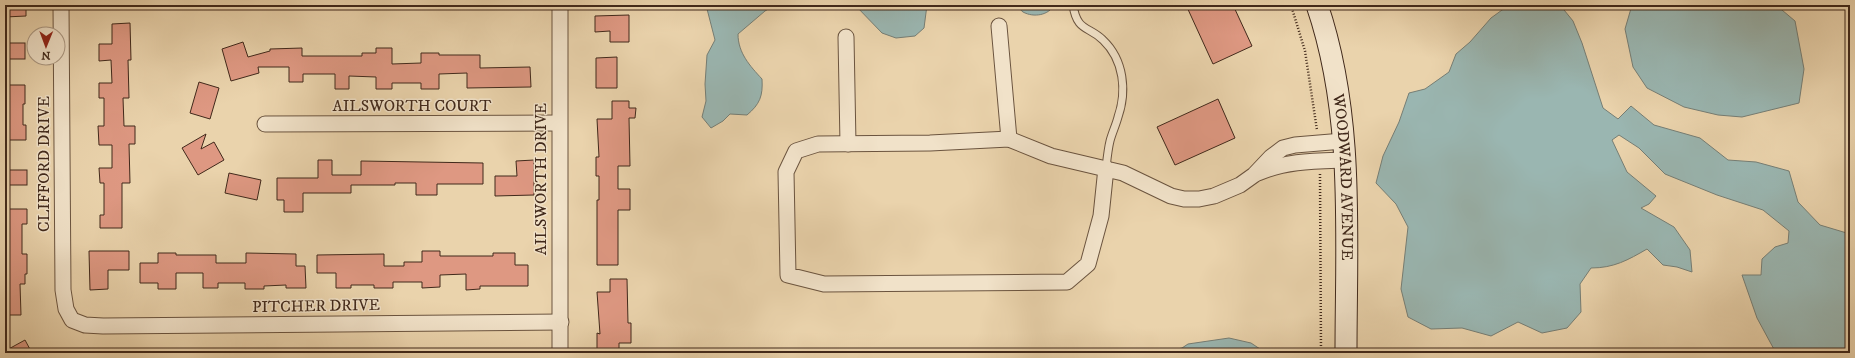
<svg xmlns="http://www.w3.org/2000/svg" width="1855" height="358" font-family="'IM FELL DW Pica',serif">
<rect width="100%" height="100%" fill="#ead3ac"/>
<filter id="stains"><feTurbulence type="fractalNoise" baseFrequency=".005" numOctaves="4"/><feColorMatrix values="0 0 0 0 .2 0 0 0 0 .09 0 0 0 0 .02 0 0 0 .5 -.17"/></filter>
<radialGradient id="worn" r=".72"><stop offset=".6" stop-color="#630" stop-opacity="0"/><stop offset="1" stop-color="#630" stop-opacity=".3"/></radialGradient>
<g fill="#9ab6b1" stroke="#767e75">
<path d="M 706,5 L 789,5 L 773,6 L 765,11 L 738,34 C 738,53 750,66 762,79 C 763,96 760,104 747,115 L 730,114 L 723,121 L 711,128 L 702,117 L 706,101 L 705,84 L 707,55 L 715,40 Z"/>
<polygon points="855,5 927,5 924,28 915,36 896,38 882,33"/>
<path d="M 1017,5 L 1054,5 C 1049,15 1034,18 1023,12 C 1021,11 1019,7 1017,5 Z"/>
<path d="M 1509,5 L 1560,5 L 1573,21 L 1582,43 L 1603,108 L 1618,119 L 1631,106 L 1654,125 L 1700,138 L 1728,160 L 1756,162 L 1789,171 L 1798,202 L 1820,225 L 1850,234 L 1850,353 L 1776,353 L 1757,318 L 1742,275 L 1761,275 L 1762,259 L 1775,247 L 1788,243 L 1789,231 L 1763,210 L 1717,195 L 1665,174 L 1639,148 L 1619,135 L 1612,140 L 1627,172 L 1656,196 L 1649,204 L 1641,208 L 1674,227 L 1690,250 L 1692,272 L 1677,267 L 1663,265 L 1647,249 C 1628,260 1614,268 1591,268 L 1580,284 L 1581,312 L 1567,328 L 1542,333 L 1518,322 L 1491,336 L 1462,328 L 1431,329 L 1408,317 L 1401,289 L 1408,227 L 1396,204 L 1376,183 L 1383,156 L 1399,122 L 1409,93 L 1425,89 L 1449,72 L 1456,54 L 1470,42 L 1491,18 Z"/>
<polygon points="1632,5 1776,5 1795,21 1804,69 1799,103 1742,117 1718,115 1684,107 1647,88 1633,67 1625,29"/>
<polygon points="1229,338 1251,343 1266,353 1158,353 1182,348 1188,344"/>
</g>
<g fill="#de9882" stroke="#41291b">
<polygon points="5,5 26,5 26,16 5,17"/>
<polygon points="1186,5 1233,5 1252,46 1213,64"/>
<polygon points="629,15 629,42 610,42 610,31 595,32 595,16"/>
<polygon points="130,23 131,60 128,60 129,98 123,98 124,126 135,126 135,144 129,144 130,183 122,183 122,228 100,228 100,215 104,215 104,183 100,183 99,168 112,168 112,145 99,145 98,126 104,126 104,98 99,98 99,83 112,83 111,60 99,61 99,44 112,44 112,24"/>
<polygon points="243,42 248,57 270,51 270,49 302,48 302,56 362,56 362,53 376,53 376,48 392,48 392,64 421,63 421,53 439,53 439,55 480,55 480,68 530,67 531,87 467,88 467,73 439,74 439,89 421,89 421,83 392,83 392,89 376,89 376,77 349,76 349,89 335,89 335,74 303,74 303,82 289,82 289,67 258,67 259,73 231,81 222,49"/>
<rect x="5" y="43" width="20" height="16"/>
<polygon points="617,57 617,88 596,88 596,58"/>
<polygon points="199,82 219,88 210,119 190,113"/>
<polygon points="5,85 25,85 25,104 23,104 23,125 26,125 26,140 5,140"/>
<polygon points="1218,99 1235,138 1175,165 1157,127"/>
<polygon points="612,101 629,101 629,108 636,108 635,118 629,118 630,166 618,166 618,189 630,189 630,210 618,210 618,265 597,265 597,200 599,200 599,176 596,176 596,157 599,157 597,119 612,119"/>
<polygon points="206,134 201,149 214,142 224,160 198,175 182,148"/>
<polygon points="318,160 332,160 332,175 361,175 361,161 483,163 483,184 437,184 437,195 416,195 416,183 395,183 395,185 351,185 351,193 303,193 303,212 284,212 284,200 277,200 277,178 318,178"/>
<polygon points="534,160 534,195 495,196 495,176 517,176 516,161"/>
<rect x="5" y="170" width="22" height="15"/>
<polygon points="229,173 261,180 257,200 225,193"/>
<polygon points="5,209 27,209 27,224 22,224 22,254 27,254 27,274 25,274 25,284 20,284 21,315 5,315"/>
<polygon points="89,251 129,251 129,270 108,270 108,289 90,290"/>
<polygon points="422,251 440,251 440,256 493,256 493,253 515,253 515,265 528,265 528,286 480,286 480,289 466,290 466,274 440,275 440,287 422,288 422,282 393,282 393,288 374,288 374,285 351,285 351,288 336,288 336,273 317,273 317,255 384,254 384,266 404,266 404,262 422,262"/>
<polygon points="158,253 176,253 176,255 216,255 216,263 246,263 246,253 296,254 296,266 305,266 306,288 286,288 286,285 264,286 264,289 245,289 245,283 218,283 218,288 203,288 203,273 176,273 176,289 158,289 158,283 140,283 140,263 158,263"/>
<polygon points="610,279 627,279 628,323 631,323 631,343 619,343 619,352 597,353 597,333 600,334 597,292 610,292"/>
<polygon points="25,340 32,353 5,353 5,351"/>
</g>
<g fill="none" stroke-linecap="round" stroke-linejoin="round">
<defs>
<path id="lane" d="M 1073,5 C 1077,32 1089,26 1103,40 C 1124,60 1127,91 1118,117 C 1116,125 1112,133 1110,141 C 1108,149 1107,159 1106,168"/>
<g id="street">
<polyline points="61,5 63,290 66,309 72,320 85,325 103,326 561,322"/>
<polyline points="999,26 1009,139"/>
<polyline points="846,37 848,144"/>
<polyline points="265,124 559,123"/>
<polyline points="1106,168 1101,216 1088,264 1067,282 824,284 788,275 786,172 796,151 818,144 930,143 1009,139 1051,156 1123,173 1171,196 1184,199 1199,199 1214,196 1240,185 1254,175 1271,157 1283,148 1295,145 1343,141"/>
<path d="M 1258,173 C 1285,161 1315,161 1344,160"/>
<polyline points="560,353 560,5"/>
</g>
<g id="secondary">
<path id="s1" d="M 1317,5 C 1355,116 1346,237 1346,353"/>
</g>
</defs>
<use href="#lane" stroke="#6b543f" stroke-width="9"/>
<use href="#street" stroke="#6b543f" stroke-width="17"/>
<use href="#secondary" stroke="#41291b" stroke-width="23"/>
<g stroke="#41291b" stroke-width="2.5" stroke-dasharray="1 2" stroke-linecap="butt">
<polyline points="1291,5 1305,51 1317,130"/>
<polyline points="1320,174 1321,353"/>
</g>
<use href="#lane" stroke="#f1e2c9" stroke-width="7"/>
<use href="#street" stroke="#f1e2c9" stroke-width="15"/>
<use href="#secondary" stroke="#f1e2c9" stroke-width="21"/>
</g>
<g text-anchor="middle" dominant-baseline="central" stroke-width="3" stroke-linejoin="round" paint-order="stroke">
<g font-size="16" fill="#41291b" stroke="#f1e2c9">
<text x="412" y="106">AILSWORTH COURT</text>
<text transform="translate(44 164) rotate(-90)">CLIFFORD DRIVE</text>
<text stroke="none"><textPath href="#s1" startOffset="175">WOODWARD AVENUE</textPath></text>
<text transform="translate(541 179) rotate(-90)">AILSWORTH DRIVE</text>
<text transform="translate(316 306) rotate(-1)">PITCHER DRIVE</text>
</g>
</g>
<rect width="1855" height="358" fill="none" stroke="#ead3ac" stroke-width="20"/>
<rect x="6" y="6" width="1843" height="346" fill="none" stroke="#41291b" stroke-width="2"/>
<rect x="10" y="10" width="1835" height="338" fill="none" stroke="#41291b"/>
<g transform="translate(46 46) rotate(181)"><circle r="19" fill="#f1e2c9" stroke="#ab9883"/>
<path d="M0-3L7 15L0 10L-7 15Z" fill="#8f2418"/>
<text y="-6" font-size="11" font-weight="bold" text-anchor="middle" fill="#41291b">N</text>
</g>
<rect width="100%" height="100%" filter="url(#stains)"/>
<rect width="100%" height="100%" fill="url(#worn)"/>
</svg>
